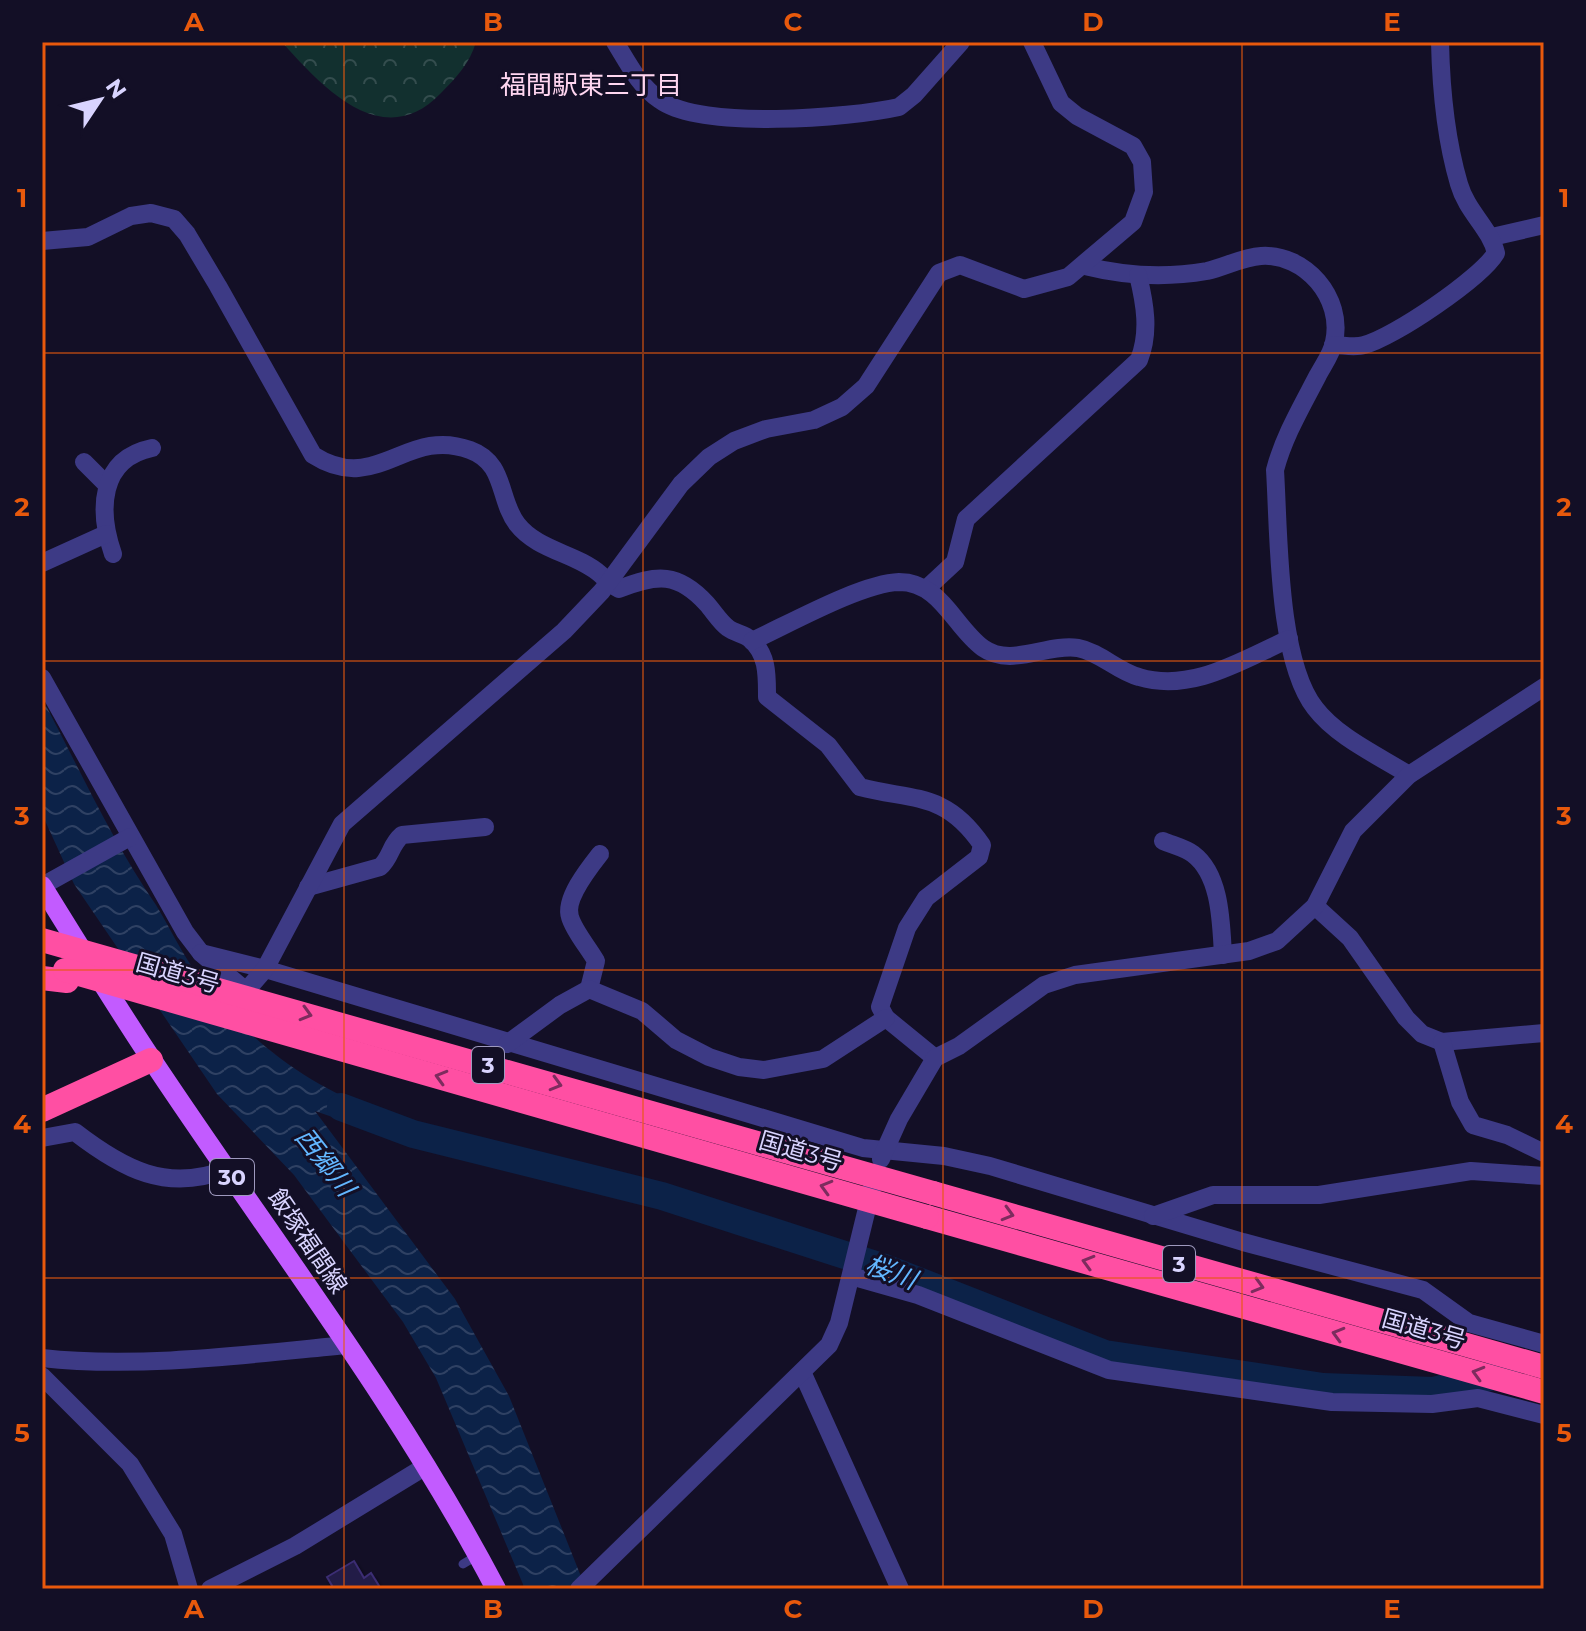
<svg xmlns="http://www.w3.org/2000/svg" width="1586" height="1631" font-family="Montserrat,'Noto Sans JP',sans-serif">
<defs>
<pattern id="forest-crowns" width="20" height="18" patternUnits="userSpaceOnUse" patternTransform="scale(2)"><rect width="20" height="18" fill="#12302f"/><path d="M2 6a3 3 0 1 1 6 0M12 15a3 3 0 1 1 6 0" fill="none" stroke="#344d4e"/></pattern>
<pattern id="water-waves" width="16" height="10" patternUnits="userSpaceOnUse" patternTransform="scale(2)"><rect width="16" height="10" fill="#0c2248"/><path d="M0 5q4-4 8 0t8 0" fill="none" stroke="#2f4163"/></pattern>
<filter id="shadow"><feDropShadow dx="3" dy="5.5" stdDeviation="2" flood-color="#0009"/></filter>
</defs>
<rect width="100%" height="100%" fill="#130f26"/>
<path fill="url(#forest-crowns)" d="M 282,42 L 476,42 C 470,63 456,78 441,93 C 383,154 322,87 282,42 Z"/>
<path fill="url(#water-waves)" d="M 42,698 C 79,768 112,841 156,905 C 169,926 179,948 193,968 C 239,1033 302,1084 377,1110 L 373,1131 L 315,1111 L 455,1299 L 509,1396 L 586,1589 L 525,1589 L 436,1378 L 403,1322 L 294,1175 L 217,1094 L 74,884 L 42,814 Z"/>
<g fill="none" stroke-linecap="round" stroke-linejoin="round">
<polyline stroke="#0c2248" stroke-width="28" points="341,1107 413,1134 662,1196 885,1268 1105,1354 1323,1387 1433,1391 1506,1373"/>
</g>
<polygon fill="#241b47" stroke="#3b2d73" stroke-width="2" filter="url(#shadow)" points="354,1561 364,1578 371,1573 381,1589 334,1589 327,1577"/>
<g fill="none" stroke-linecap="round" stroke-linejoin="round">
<polyline stroke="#3d3a85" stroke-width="9" points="463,1564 478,1555"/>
<g stroke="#3d3a85" stroke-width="18">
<path d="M 615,42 C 628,63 639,86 660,100 C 701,130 850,118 899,107 L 914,95 L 961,42"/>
<polyline points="1492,237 1544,225"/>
<path d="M 42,241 L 88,237 L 131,216 L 151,213 L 174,219 L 187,234 L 218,286 L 313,455 C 377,496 406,426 470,450 C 506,463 498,499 517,524 C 538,551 576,553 600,574 C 607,580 611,585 619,589 C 657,574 678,572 707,604 C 714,612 720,622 728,628 C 735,633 744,634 750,639 C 768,654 767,676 767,697 L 828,745 L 860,787 C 913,801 945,791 982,845 L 979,857 L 926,898 L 907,928 L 880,1007 L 886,1018 L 935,1058"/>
<path d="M 1085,266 C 1125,276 1167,278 1207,271 C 1225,267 1243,257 1261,256 C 1305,253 1344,298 1334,342 C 1332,353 1324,364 1318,375 C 1302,406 1284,436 1275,470 C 1279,533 1277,659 1315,708 C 1337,737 1379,756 1409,775"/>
<path d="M 1333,345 C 1343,345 1355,348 1364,345 C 1393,338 1481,278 1496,253 C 1490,228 1467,212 1459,184 C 1446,140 1441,87 1440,42"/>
<polyline points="84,462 106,484"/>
<path d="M 113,554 C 98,511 99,459 152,448"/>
<polyline points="42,563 106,534"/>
<path d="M 926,589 L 955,562 L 966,519 L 1139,360 C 1150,332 1145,304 1138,275"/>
<path d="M 752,641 C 789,624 862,583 899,582 C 941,582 954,627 983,648 C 1011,668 1047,643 1078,648 C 1100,652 1117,671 1139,677 C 1192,693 1242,660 1289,639"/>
<polyline points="42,678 185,932 201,953 246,991 250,1000"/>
<path d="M 1163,841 C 1172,845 1185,848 1193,854 C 1221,875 1221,923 1223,955"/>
<polyline points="42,886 130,837"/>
<path d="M 308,887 L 380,867 C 391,858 390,845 402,835 L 485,827"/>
<polyline points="1315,906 1350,938 1406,1018 1422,1034 1442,1042 1544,1033"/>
<polyline points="201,953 265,969 863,1148 944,1156 990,1166 1243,1242 1423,1290 1469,1323 1544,1344"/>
<path d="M 589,989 L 596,961 C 588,947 574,931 570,917 C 564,899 589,868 600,854"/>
<polyline points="246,991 265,969 342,824 564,631 602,591 681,484 709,457 734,441 766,429 814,420 842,407 866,386 939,273 960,265 1024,289 1068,277 1133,222 1144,192 1142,162 1133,146 1077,116 1061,103 1032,42"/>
<polyline points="1442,1042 1460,1102 1473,1125 1507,1135 1544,1153"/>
<polyline points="507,1044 560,1005 589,989 642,1011 676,1040 709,1057 739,1067 764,1070 823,1059 886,1018"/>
<path d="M 42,1138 L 75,1132 C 123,1169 167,1193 227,1169"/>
<polyline points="881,1159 899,1119 935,1058 959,1046 1044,985 1075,975 1249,951 1277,941 1315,906 1353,831 1409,775 1544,687"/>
<polyline points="1153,1216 1213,1195 1319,1195 1471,1171 1544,1176"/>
<polyline points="851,1276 918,1295 1109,1370 1332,1402 1432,1404 1478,1398 1544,1415"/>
<path d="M 42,1358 C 138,1369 251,1354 347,1345"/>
<polyline points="803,1374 900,1589"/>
<polyline points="42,1376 130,1464 173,1534 189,1589"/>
<polyline points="210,1589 295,1546 426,1466"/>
<polyline points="579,1589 829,1345 839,1323 872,1188"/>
</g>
<path stroke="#c25bff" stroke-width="20" d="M 42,886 C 78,944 114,1003 152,1060 C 268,1235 398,1402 496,1589"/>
<g stroke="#ff4fa3" stroke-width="24">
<polyline points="42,978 67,981"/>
<polyline points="42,1110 151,1060"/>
<polyline points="933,1193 1544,1367"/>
<polyline points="927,1217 1544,1392"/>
</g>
<g stroke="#ff4fa3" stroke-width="24">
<polyline points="42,940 933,1193"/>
<polyline points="65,970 927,1217"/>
</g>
</g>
<defs><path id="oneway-chevron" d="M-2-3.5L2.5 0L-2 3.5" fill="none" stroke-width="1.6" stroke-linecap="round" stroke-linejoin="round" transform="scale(2)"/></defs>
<g stroke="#7d2c5e">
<use href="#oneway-chevron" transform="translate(306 1014) rotate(16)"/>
<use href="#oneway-chevron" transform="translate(441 1077) rotate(-164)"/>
<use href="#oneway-chevron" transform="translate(556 1084) rotate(16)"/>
<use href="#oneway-chevron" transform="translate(826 1187) rotate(-164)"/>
<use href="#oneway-chevron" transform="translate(1008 1214) rotate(16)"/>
<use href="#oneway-chevron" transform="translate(1088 1262) rotate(-164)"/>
<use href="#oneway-chevron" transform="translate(1258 1286) rotate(16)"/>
<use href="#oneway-chevron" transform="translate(1338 1334) rotate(-164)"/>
<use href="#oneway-chevron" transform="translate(1478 1373) rotate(-164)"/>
</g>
<path fill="none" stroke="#e8590c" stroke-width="2" stroke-opacity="0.55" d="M 344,42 L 344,1589M 643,42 L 643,1589M 943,42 L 943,1589M 1242,42 L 1242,1589M 42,353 L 1544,353M 42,661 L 1544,661M 42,970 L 1544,970M 42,1278 L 1544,1278"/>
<g text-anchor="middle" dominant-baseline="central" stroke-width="6" stroke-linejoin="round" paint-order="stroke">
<g fill="#130f26" stroke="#9e99be" stroke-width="2">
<rect x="472" y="1047" width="32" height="36" rx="6"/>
<rect x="210" y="1159" width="44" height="36" rx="6"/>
<rect x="1163" y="1246" width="32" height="36" rx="6"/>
</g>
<g font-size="22" font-weight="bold" fill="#d9d4ff">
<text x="488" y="1065">3</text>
<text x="232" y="1177">30</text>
<text x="1179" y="1264">3</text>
</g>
<g font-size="24" fill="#d9d4ff" stroke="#130f26">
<text transform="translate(178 973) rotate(16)">国道3号</text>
<text transform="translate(801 1151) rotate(16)">国道3号</text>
<text transform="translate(308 1241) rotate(56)">飯塚福間線</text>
<text transform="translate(1424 1329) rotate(16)">国道3号</text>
</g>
<g font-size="26" fill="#ffd6f0" stroke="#130f26">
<text x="591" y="85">福間駅東三丁目</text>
</g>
<g font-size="26" font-style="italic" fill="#62b6ff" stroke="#130f26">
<text transform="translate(325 1162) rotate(52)">西郷川</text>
<text transform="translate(891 1272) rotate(20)">桜川</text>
</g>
</g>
<rect width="1586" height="1631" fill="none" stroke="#130f26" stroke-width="88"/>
<g transform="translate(100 100) rotate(55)" stroke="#130f26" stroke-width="6" paint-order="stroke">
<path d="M0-6L14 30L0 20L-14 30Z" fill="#d9d4ff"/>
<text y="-12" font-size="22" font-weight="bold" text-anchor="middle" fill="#d9d4ff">N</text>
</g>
<rect x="44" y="44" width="1498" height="1543" fill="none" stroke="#e8590c" stroke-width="3"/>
<g font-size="26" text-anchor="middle" font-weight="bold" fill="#e8590c">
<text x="194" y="31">A</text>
<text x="493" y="31">B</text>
<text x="793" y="31">C</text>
<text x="1093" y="31">D</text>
<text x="1392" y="31">E</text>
<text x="22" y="207">1</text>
<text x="1564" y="207">1</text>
<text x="22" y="516">2</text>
<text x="1564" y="516">2</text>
<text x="22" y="825">3</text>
<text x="1564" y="825">3</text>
<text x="22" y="1133">4</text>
<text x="1564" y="1133">4</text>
<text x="22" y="1442">5</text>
<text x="1564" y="1442">5</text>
<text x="194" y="1618">A</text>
<text x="493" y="1618">B</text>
<text x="793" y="1618">C</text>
<text x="1093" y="1618">D</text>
<text x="1392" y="1618">E</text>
</g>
</svg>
